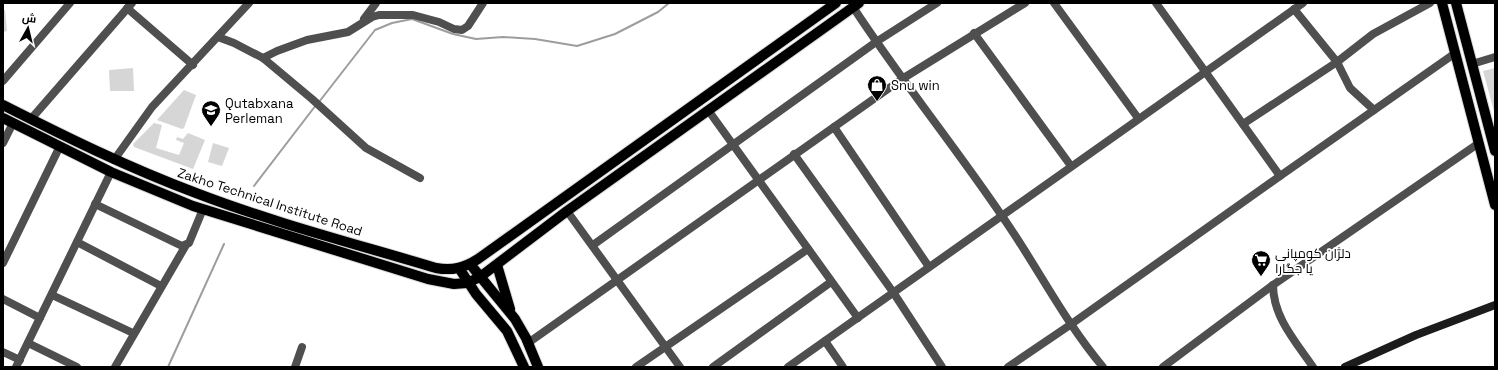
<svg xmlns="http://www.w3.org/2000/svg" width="1498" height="370" font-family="'Space Grotesk',Cairo,sans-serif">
<rect width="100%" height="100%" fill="#fff"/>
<g fill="#d6d6d6">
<polygon points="3,10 5,10 7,31 3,32"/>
<polygon points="133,68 134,91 110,91 109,70"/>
<polygon points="1495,68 1495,115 1483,71"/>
<polygon points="184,90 196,95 184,128 182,129 157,120"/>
<polygon points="154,123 162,125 156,148 179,155 184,143 176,140 177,137 183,139 188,133 205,140 193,169 134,147 133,144"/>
<polygon points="213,143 229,148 222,166 208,162"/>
</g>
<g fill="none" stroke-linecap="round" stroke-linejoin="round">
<g stroke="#9d9d9d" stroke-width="2">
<polyline points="319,102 375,30 392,23 412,19 453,34 476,39 503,37 535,39 577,46 615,34 658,12 669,3"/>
<polyline points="254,186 316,105"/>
<polyline points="168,367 224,244"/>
</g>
<defs>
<g id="primary">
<polyline points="1442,3 1495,205"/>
<polyline points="1456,3 1495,151"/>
<path d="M 3,105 C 66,137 129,168 196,193 C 274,223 356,244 436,268 C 452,271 464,268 478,259 L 836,3"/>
<polyline points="3,118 111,172 193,206 428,279 454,284 467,283 480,277 567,211 859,3"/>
<polyline points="470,264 515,319 526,338 538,367"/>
<polyline points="497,265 510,309"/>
<polyline points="459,268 476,294 507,331 524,367"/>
</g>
</defs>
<use href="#primary" stroke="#dbdbdb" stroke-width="12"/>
<g stroke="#4f4f4f" stroke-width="8">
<polyline points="1054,3 1138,118"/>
<polyline points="1156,3 1280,176 1454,54"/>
<path d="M 853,7 C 900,79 954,145 1002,216 C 1037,266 1064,321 1103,367"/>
<polyline points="127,8 193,65"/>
<polyline points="1294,9 1337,62 1350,88 1374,110"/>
<polyline points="364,19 376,3"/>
<polyline points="974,33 1071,166"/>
<polyline points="218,37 234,43 263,58 312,99 366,148 420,178"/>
<polyline points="263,58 277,51 307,40 348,32 372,17 379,15 413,15 439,22 454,29 462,30 468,26 483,3"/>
<polyline points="1472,64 1495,57"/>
<polyline points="3,81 70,3"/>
<polyline points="708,110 858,318"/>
<polyline points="31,119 132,3"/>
<polyline points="1243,124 1337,62 1373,34 1430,3"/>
<polyline points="834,127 929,267"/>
<polyline points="3,143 13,123"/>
<polyline points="794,154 893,292 942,367"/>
<polyline points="114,160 152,107 249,3"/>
<polyline points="95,204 182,246 189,243 203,209"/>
<polyline points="567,211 680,367"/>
<polyline points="77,242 161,286"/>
<polyline points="593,245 876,42 937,3"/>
<polyline points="3,263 60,146"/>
<path d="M 1273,285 C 1273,317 1296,342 1313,367"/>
<polyline points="52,295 133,333"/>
<polyline points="3,299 40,318"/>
<polyline points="825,341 843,367"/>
<polyline points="28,343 77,367"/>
<polyline points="528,343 902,79 1025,3"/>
<polyline points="3,352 20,360"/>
<polyline points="16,367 111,172"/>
<polyline points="115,367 186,245"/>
<polyline points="295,367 302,347"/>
<polyline points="636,367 808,249"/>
<polyline points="713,367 831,282"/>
<polyline points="788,367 1303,3"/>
<polyline points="1008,367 1070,325 1280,176"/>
<polyline points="1163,367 1273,285 1479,143"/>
</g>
<polyline stroke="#1c1c1c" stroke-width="8" points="1345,367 1416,335 1495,305"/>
<use href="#primary" stroke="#000" stroke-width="10"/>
</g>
<defs>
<symbol id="shop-pin" viewBox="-11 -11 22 30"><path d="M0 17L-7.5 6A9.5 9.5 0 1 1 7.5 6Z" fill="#000" stroke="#fff"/><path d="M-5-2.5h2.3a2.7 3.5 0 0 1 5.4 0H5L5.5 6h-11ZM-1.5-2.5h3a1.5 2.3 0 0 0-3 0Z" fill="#fff"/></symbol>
<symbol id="school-pin" viewBox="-11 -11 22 30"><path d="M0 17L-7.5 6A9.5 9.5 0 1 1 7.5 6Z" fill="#000" stroke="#fff"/><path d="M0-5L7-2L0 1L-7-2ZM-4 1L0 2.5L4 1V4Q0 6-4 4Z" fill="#fff"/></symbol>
<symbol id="supermarket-pin" viewBox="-11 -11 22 30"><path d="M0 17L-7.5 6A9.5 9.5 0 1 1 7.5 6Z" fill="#000" stroke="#fff"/><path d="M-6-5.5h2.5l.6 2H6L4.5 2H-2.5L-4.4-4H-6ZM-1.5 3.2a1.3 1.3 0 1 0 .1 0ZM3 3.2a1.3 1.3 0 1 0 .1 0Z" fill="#fff"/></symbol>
</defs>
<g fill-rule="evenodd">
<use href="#shop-pin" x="866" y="74" width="22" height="30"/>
<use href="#school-pin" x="200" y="99" width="22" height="30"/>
<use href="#supermarket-pin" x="1250" y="249" width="22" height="30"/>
</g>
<g text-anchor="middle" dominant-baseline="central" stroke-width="3.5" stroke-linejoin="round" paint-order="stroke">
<g font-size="13" fill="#000" stroke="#fff" text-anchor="start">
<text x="891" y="85">Snu win</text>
<text x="225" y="103">Qutabxana<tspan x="225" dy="15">Perleman</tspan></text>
<text x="1275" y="253">دلژان کومپانی<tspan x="1275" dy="15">یا جگارا</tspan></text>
</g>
<g font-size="13" fill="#000" stroke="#fff">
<text transform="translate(270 202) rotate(18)">Zakho Technical Institute Road</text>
</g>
</g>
<rect width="1498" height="370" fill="none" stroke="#000000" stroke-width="8"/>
<g transform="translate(28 28) rotate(8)" stroke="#ffffff" stroke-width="3" paint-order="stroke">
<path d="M0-3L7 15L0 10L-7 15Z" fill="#000000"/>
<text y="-6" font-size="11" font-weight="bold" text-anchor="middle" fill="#000000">ش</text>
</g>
</svg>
